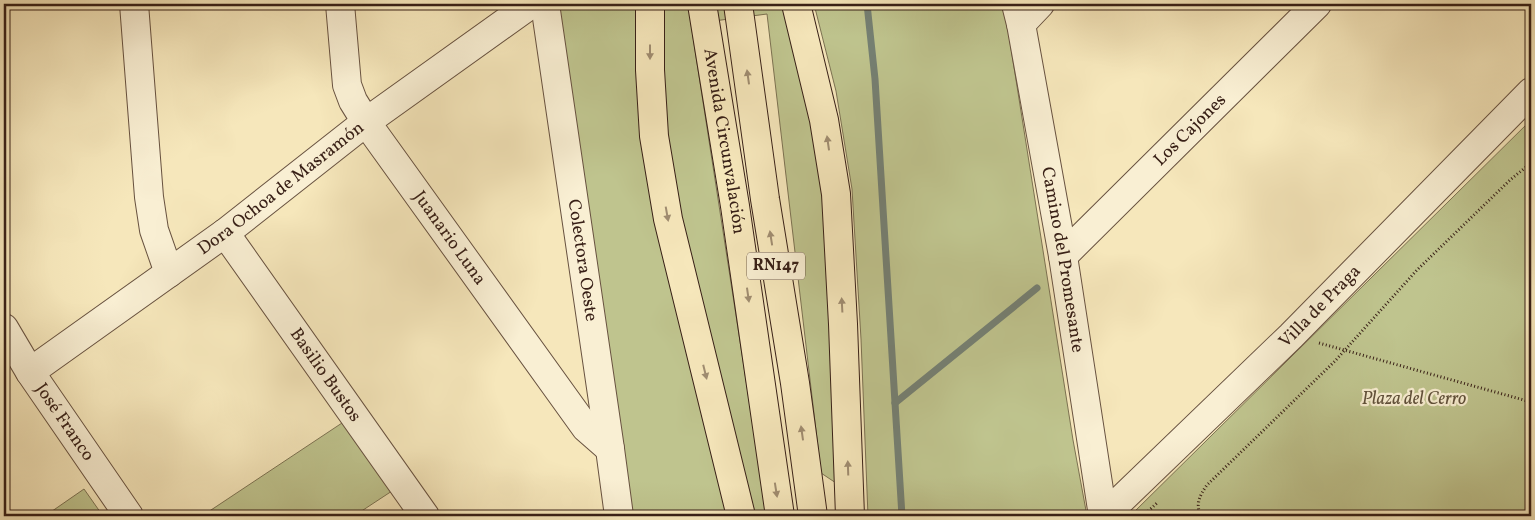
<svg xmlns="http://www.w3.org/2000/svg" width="1535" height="520" font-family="Vollkorn,serif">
<rect width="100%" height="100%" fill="#f6e7bb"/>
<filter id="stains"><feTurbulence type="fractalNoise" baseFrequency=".004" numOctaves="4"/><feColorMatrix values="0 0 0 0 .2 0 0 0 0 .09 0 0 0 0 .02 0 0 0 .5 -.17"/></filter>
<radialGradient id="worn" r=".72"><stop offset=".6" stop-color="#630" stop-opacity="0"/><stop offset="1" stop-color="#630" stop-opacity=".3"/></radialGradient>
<g fill="#bfc48e" stroke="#7c7252">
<polygon points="555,4 645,4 732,516 628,516"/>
<polygon points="662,4 789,4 828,178 842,487 821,473 767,14 691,24 767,516 749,516 665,147"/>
<polygon points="814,4 1004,4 1073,440 1087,516 868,516 861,339 852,189 836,91"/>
<polygon points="1531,120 1531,516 1130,516"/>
<polygon points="345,421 392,491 354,516 202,516"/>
<polygon points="84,489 103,516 45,516"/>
</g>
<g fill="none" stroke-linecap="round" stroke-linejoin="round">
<g stroke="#758073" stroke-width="7">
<polyline points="867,4 875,79 902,516"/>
<polyline points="895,403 1037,288"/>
</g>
<defs>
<g id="minor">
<polyline points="134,4 149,197 154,230 169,273"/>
<path id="s1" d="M 340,4 L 347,85 L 353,101 L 366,122 L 586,428 L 610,449"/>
<path id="s2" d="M 545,4 L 610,449 L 619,516"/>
<path id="s3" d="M 1016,4 L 1021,24 L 1063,256 L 1103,516"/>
<polyline points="1021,24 1040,4"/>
<path id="s4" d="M 225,233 L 425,516"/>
<path id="s5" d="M 1063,256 L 1317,4"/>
<path id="s6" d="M 4,328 L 30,372 L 129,516"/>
<path id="s7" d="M 30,372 L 225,233 L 366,122 L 531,4"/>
<path id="s8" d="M 1104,516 L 1291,336 L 1531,92"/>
</g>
<g id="highway">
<polyline points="650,4 650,70 654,136 668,219 741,516"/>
<path id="s9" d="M 702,4 L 735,206 L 780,516"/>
<polyline points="738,4 765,199 795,383 813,516"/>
<polyline points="796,4 824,120 836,194 843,324 850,516"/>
</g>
</defs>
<use href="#minor" stroke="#685240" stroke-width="30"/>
<use href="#highway" stroke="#382017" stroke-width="30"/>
<g stroke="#382017" stroke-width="3" stroke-dasharray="1 2.5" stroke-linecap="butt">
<polyline points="1319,343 1531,402"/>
<polyline points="1143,516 1157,503"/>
<path d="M 1201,516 C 1195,504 1200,495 1207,485 L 1335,361 L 1417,270 L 1510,180 L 1531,163"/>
<polyline points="1508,516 1531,516"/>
</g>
<use href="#minor" stroke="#f9efd3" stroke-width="28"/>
<use href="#highway" stroke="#f6e7bb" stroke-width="28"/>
</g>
<defs><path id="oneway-solid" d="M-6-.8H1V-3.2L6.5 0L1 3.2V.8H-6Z" transform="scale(1.25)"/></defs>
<g fill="#a08d71">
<use href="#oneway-solid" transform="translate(650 52) rotate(90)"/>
<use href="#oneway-solid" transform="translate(748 77) rotate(-98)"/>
<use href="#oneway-solid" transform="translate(828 143) rotate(-98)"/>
<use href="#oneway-solid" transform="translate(667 214) rotate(80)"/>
<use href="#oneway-solid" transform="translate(771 238) rotate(-99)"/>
<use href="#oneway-solid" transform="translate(748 295) rotate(82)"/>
<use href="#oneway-solid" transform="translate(842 305) rotate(-93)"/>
<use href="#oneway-solid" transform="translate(705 372) rotate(76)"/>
<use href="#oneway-solid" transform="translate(802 433) rotate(-98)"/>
<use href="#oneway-solid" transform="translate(848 468) rotate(-92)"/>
<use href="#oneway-solid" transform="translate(776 490) rotate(81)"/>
</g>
<g text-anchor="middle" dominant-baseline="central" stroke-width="4.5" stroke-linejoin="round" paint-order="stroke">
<rect fill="#f9efd3" stroke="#725e4f" stroke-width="1" x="747" y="252.5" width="58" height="27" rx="4"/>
<g font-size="16" font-weight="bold" fill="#382017">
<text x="776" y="266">RN147</text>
</g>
<g font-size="18" fill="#382017" stroke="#f9efd3">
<text stroke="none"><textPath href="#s5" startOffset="179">Los Cajones</textPath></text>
<text stroke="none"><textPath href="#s9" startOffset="139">Avenida Circunvalación</textPath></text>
<text stroke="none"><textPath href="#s7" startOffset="311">Dora Ochoa de Masramón</textPath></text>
<text stroke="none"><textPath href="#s1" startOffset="266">Juanario Luna</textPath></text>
<text stroke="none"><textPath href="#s3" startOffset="260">Camino del Promesante</textPath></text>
<text stroke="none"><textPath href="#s2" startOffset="259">Colectora Oeste</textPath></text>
<text stroke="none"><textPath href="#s8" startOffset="301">Villa de Praga</textPath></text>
<text stroke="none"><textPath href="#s4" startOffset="174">Basilio Bustos</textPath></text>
<text stroke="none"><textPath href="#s6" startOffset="112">José Franco</textPath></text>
</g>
<g font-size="18" font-style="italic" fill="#60513b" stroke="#f9efd3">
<text x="1414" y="399">Plaza del Cerro</text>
</g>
</g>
<rect width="1535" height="520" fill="none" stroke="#f6e7bb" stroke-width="20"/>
<rect x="5" y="5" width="1525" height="510" fill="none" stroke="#382017" stroke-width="2.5"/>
<rect x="10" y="10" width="1515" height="500" fill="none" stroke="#382017"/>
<rect width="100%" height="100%" filter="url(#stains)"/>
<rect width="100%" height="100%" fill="url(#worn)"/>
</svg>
